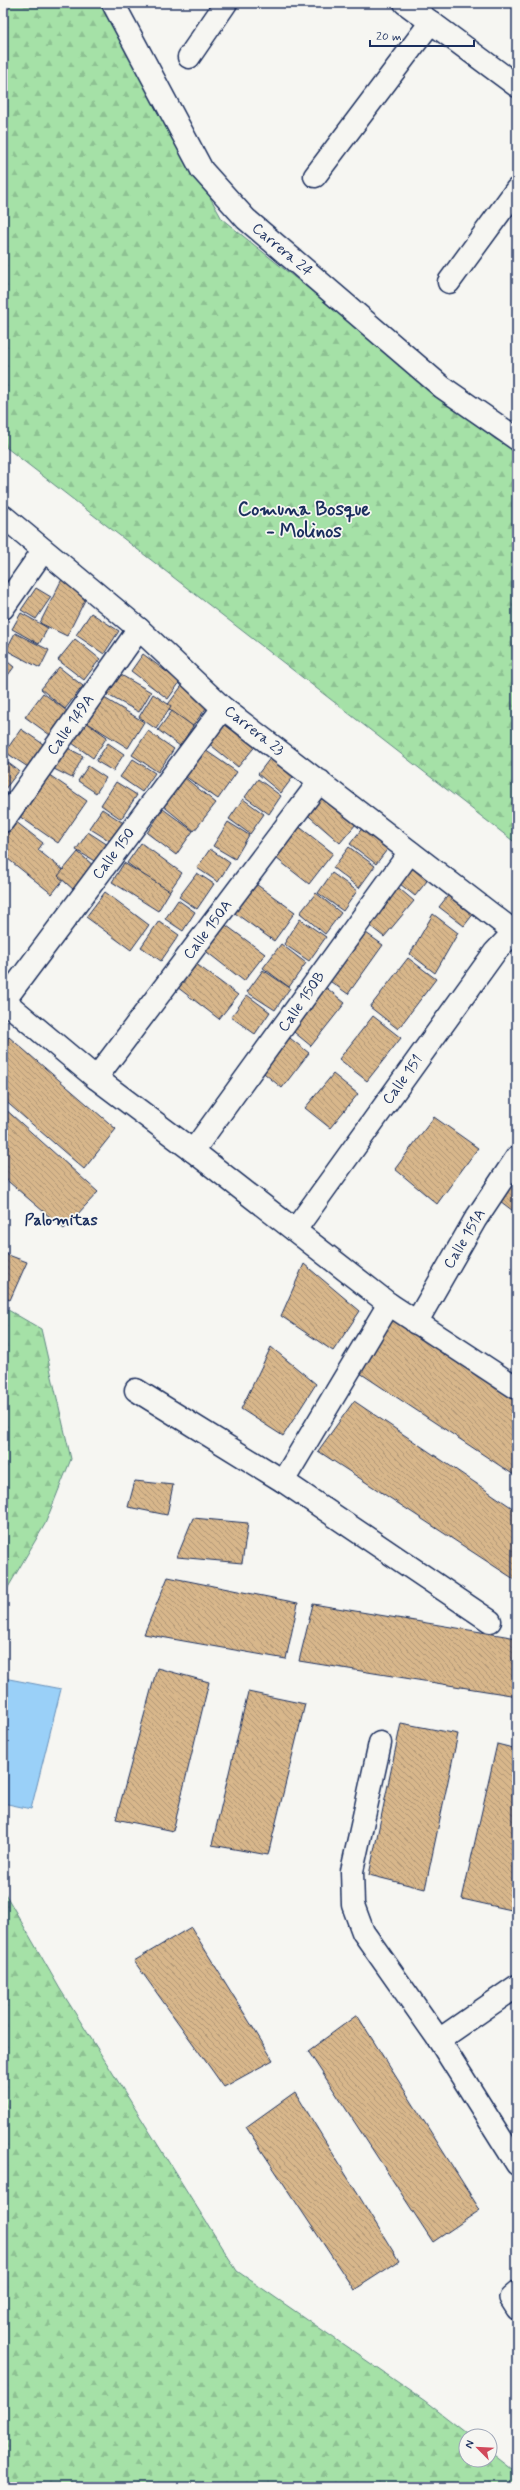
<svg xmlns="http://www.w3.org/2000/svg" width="520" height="2490" font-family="Mynerve,sans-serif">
<defs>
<pattern id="forest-firs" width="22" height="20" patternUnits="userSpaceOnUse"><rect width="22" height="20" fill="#a5e1a7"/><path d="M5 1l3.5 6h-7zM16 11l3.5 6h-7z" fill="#8dc192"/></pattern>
<pattern id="building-back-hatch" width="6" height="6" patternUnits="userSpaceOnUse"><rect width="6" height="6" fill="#d8b78b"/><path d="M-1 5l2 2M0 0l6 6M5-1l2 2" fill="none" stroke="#ae9575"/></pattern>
</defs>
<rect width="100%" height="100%" fill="#f6f6f2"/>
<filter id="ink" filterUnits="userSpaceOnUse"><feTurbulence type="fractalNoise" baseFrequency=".025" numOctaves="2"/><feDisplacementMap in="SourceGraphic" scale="8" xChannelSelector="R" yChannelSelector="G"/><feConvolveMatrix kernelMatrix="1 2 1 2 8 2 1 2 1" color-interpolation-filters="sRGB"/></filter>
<g filter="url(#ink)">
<g fill="url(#forest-firs)" stroke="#608882">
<polygon points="3,3 103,3 222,219 495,439 517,450 517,844 3,445"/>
<polygon points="3,1307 41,1329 71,1459 45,1524 3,1596"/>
<polygon points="3,1890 60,1989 237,2271 425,2401 470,2436 466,2436 466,2460 490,2460 490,2452 517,2473 517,2487 3,2487"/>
</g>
<polygon fill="#9ad0f8" stroke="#6790ba" points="4,1678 61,1689 31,1809 3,1803"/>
<g fill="url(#building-back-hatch)" stroke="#1b2f5e">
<polygon points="63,577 90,590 67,636 40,623"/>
<polygon points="36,588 51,597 36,619 21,610"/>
<polygon points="21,613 48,628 39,644 12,629"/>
<polygon points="91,613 119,631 104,654 76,635"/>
<polygon points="15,633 49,650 40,668 6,650"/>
<polygon points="75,639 100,659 84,680 58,660"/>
<polygon points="143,654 180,682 168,699 131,671"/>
<polygon points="3,658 14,667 3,682"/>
<polygon points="59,667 83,686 65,709 41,689"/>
<polygon points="114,671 151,692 139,712 102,692"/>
<polygon points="184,683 210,703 192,727 166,707"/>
<polygon points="43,693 67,711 50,735 25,717"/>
<polygon points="96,693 144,722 128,748 81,719"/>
<polygon points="153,694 171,706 156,729 139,717"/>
<polygon points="172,711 193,726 180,746 158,730"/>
<polygon points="227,718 258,743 238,767 207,742"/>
<polygon points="86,722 107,737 93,758 72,743"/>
<polygon points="21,729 46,746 31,769 5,752"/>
<polygon points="148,731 174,749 158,772 132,755"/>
<polygon points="108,743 124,754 113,771 96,761"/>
<polygon points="62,745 83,756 72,778 52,768"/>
<polygon points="205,750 237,772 218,799 186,777"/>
<polygon points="274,753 296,773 281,793 258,774"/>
<polygon points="3,759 19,771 5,789 3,787"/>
<polygon points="133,759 155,773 142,792 120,777"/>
<polygon points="88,766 106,778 96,793 78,781"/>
<polygon points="45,772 87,801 58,843 16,814"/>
<polygon points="184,777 216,803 194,831 162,805"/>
<polygon points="258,779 281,796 269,814 245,797"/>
<polygon points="116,782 137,795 121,819 101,805"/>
<polygon points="319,792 356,824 340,843 303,811"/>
<polygon points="243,799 264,814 250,834 229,819"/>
<polygon points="102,809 125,824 113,843 89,828"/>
<polygon points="163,809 193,831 176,855 147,833"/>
<polygon points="15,821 43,843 38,850 68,874 52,894 3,855 3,836"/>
<polygon points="228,822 249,835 235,859 213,846"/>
<polygon points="367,822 393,842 376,864 350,844"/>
<polygon points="297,825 333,853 309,884 272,855"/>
<polygon points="88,832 108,845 96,862 76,850"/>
<polygon points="141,843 182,873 168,893 127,863"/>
<polygon points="349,847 375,866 359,888 333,868"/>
<polygon points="210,849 230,863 218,882 197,868"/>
<polygon points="78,852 95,867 74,890 58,876"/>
<polygon points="410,860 431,876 415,896 395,880"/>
<polygon points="124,863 170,891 158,911 112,882"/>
<polygon points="197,873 214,884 197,909 179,897"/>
<polygon points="332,873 357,891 343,911 318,893"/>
<polygon points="253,882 295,912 274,941 232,911"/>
<polygon points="394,884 414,901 384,937 364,921"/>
<polygon points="453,889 478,908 464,926 439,907"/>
<polygon points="105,892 149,925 131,950 86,917"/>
<polygon points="316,893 341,913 325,934 300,913"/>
<polygon points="178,900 195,912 183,931 165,919"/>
<polygon points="433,914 458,933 435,973 410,954"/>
<polygon points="300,919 326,937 309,961 284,944"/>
<polygon points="159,921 179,935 161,961 141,947"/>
<polygon points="223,923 265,954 244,981 203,949"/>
<polygon points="359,928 383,945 348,994 324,977"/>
<polygon points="281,944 306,963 289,987 263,968"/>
<polygon points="408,958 436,979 398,1029 370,1007"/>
<polygon points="195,963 238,995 219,1019 177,987"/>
<polygon points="263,970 290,988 275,1010 247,992"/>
<polygon points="323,985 345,1003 311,1046 289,1028"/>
<polygon points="247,995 270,1012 255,1034 231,1017"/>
<polygon points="373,1016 401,1038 367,1081 339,1059"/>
<polygon points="286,1035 309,1053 282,1088 259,1069"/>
<polygon points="9,1037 116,1129 84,1169 3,1099 3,1044"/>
<polygon points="333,1074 358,1094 330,1128 305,1108"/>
<polygon points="3,1107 98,1192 64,1229 3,1177"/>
<polygon points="434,1117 478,1148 437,1204 395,1169"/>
<polygon points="517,1175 517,1214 496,1198"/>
<polygon points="3,1253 27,1262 10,1300 3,1297"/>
<polygon points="304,1264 360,1311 333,1351 281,1316"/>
<polygon points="387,1315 517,1399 517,1477 357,1371"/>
<polygon points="271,1347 316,1384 283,1436 241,1409"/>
<polygon points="354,1401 517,1511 517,1581 318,1451"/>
<polygon points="135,1481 173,1485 167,1515 128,1507"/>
<polygon points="193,1518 248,1523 242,1563 177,1557"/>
<polygon points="168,1577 298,1603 286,1659 144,1634"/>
<polygon points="313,1604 517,1638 517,1696 299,1661"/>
<polygon points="157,1668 209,1682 173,1831 116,1819"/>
<polygon points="248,1692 305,1704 268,1855 212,1845"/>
<polygon points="401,1723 458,1734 425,1889 369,1875"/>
<polygon points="497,1744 517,1749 516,1911 462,1899"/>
<polygon points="191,1927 273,2060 224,2087 134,1961"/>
<polygon points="357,2015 480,2210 433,2242 308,2051"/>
<polygon points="295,2092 399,2261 354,2290 246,2127"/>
</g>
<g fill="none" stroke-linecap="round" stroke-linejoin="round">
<defs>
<polyline id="lane" points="517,2292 510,2298 517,2309"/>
<g id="street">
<polyline points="113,3 202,170 246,219 442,387 517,439"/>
<polyline points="405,3 517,86"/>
<polyline points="189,57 226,3"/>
<polyline points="315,176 431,22"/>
<polyline points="449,282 517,189"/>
<polyline points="3,516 139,629 223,708 517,934"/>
<polyline points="3,608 43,551"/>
<polyline points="3,821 139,629"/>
<polyline points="3,1000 96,1078 193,1151 389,1304 517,1388"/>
<polyline points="4,1001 223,708"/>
<polyline points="96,1078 320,781"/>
<polyline points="193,1151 410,852"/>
<polyline points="295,1230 495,952 514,932"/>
<polyline points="389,1304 283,1481 490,1621"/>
<polyline points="416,1323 475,1220 517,1157"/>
<polyline points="136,1390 283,1481"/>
<polyline points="380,1743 352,1871 353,1905 363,1932 439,2040 517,2164"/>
<polyline points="439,2040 517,1986"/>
</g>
</defs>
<use href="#lane" stroke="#1b2f5e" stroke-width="24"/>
<use href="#street" stroke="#1b2f5e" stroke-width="25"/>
<use href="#lane" stroke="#f6f6f2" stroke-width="21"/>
<use href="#street" stroke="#f6f6f2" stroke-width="22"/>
</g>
</g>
<g text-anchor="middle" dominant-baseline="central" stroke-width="3.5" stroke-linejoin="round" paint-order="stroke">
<g font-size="15" fill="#1b2f5e" stroke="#f6f6f2">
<text transform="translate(282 250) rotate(40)">Carrera 24</text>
<text transform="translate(71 725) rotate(-55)">Calle 149A</text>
<text transform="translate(254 731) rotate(38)">Carrera 23</text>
<text transform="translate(114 854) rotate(-53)">Calle 150</text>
<text transform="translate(208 930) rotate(-53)">Calle 150A</text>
<text transform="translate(302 1002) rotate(-55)">Calle 150B</text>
<text transform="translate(403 1080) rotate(-54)">Calle 151</text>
<text transform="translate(465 1239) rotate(-59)">Calle 151A</text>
</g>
<g font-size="16" font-weight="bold" fill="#1b2f5e" stroke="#f6f6f2">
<text x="61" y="1220">Palomitas</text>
</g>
<g font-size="19" font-weight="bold" fill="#1b2f5e" stroke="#f6f6f2">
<text x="304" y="509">Comuna Bosque<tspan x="304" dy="22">- Molinos</tspan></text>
</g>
</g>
<rect width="520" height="2490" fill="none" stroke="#f6f6f2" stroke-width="16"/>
<rect x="8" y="8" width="504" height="2474" fill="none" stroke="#1b2f5e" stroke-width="1.5" filter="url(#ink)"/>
<g transform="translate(478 2448) rotate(294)"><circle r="19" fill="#f6f6f2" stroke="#9ea6b7"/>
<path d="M0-3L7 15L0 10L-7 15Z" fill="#d1495b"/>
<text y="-6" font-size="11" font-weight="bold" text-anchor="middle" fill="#1b2f5e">N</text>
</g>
<path d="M370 40v6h104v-6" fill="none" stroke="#1b2f5e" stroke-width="2"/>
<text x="376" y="40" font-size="12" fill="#1b2f5e" stroke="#f6f6f2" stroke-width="3" paint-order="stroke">20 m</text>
</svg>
